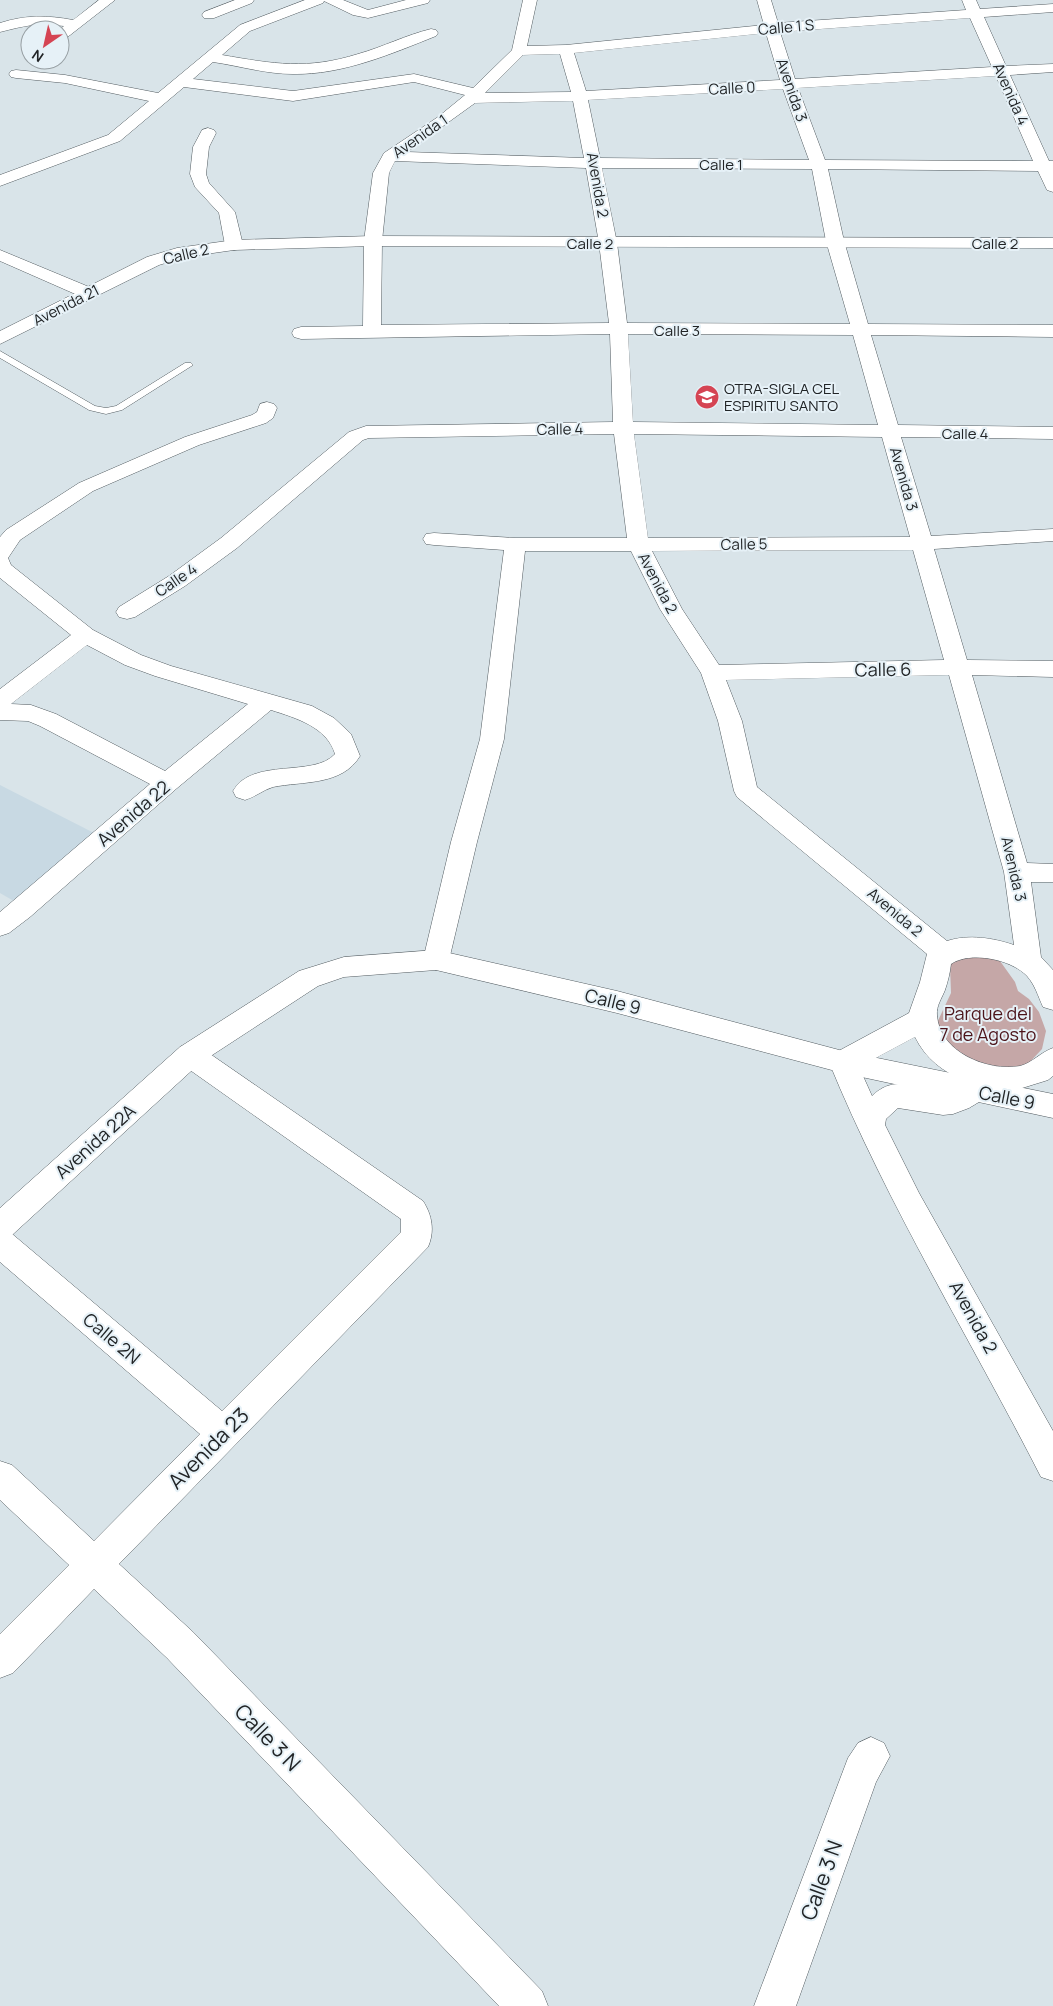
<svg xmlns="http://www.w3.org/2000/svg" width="1053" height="2006" font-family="Manrope,sans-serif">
<rect width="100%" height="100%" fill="#d9e4e9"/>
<polygon fill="#c8d9e3" points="0,785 96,834 19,904 0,893"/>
<polygon fill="#c5a7a7" points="952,955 993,957 1000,961 1015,982 1018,991 1029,999 1039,1012 1046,1031 1042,1049 1028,1064 1017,1069 1000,1069 963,1059 935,1027 951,993 950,966"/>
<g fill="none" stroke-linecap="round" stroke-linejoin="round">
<defs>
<polygon id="lane" points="0,351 95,406 106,408 116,406 185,363 191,363 193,365 122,410 106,414 89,410 0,358"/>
<g id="street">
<path d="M 99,0 L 115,0 L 65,39 L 60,40 L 59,30 L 64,26 C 38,22 24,26 0,32 L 0,23 C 25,15 47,15 73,20 Z"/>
<polygon points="235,0 254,0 252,3 214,18 204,18 202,15 204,12"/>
<path d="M 305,0 L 343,0 L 368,10 L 406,0 L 430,0 L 428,3 L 368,18 L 353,15 L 324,1 L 323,3 L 250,31 L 222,55 C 274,64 307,70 358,54 C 383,47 406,35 431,29 L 436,30 L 438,33 L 436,36 C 391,54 342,75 293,74 C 266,74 240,66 213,62 L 193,79 L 293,91 L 414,74 L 473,88 L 512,50 L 523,0 L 537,0 L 527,46 L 566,45 L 764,25 L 757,0 L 771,0 L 778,23 L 966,10 L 962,0 L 976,0 L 980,9 L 1053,4 L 1053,12 L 984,17 L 1006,66 L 1053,64 L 1053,72 L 1010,75 L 1049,161 L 1053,161 L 1053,192 L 1047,190 L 1038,171 L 828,169 L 844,241 L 868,324 L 1053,325 L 1053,337 L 871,335 L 898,425 L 1053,427 L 1053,439 L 901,437 L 931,536 L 1053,529 L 1053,541 L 934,549 L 967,660 L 1053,661 L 1053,677 L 972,675 L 1027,863 L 1053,864 L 1053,882 L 1031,882 L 1041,957 L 1053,970 L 1053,1010 L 1043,1007 C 1038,996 1035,985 1027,976 C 1011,959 970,951 951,964 C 950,973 948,981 945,990 C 942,998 936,1006 937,1015 C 939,1052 988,1072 1020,1066 C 1032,1063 1041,1052 1053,1048 L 1053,1076 L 1048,1080 L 1019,1089 L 999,1090 L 969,1108 L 953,1114 L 943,1115 L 898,1108 L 886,1119 L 885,1125 L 919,1193 L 1053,1431 L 1053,1481 L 1041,1477 C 970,1338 888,1206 829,1062 L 833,1054 L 909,1013 L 920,982 L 927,954 L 737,797 L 734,791 L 718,721 L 701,673 L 660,609 L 631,551 L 525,551 L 504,739 L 477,842 L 449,960 L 446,967 L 436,970 L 426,967 L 423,960 L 451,842 L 480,739 L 504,550 L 434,545 L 426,544 L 423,539 L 426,534 L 434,533 L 515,538 L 627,538 L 614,434 L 369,438 L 363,440 L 237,548 L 185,586 L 135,617 L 127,619 L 119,617 L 116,612 L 119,607 L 169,576 L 221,538 L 349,432 L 366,426 L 613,422 L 610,334 L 301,339 L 294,337 L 292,333 L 294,329 L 301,327 L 363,326 L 364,241 L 373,173 L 384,153 L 438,117 L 465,95 L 414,82 L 293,101 L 184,87 L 120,141 L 0,186 L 0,175 L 108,135 L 149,101 L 65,83 L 16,78 L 11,77 L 9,74 L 11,71 L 16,70 L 65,75 L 158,93 L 240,25 ZM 970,18 L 992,67 L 795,79 L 780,32 ZM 766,33 L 780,80 L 586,91 L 574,53 ZM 560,54 L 571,92 L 485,93 L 523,55 ZM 996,76 L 1033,161 L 825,160 L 798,88 ZM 783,89 L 809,160 L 600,158 L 588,100 ZM 573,101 L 584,158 L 407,152 L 475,103 ZM 395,161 L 586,168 L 599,243 L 609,323 L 381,325 L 382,241 L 389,173 ZM 602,168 L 812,169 L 826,241 L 850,324 L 627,323 L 617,243 ZM 628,334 L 853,335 L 878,425 L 633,422 ZM 634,434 L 882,437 L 910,537 L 648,538 ZM 913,550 L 944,660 L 719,665 L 682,609 L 652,551 ZM 949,675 L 1004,872 L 1014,945 C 993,938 969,934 947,941 L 757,787 L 742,721 L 726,680 ZM 915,1037 C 926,1059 942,1071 965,1081 C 959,1084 954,1089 948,1091 C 922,1097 900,1069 872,1096 L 859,1067 Z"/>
<polygon points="208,128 214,130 216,133 209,147 206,174 209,183 235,212 243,245 240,249 234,250 228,249 225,245 219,213 195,187 190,174 193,147 202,130"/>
<polygon points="0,250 94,289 97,293 94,297 88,298 82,297 0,261"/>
<path d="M 267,402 L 274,404 L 277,408 L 273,418 L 266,423 L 199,445 L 93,491 L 20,540 L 8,558 L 11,565 L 93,630 L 141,655 L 171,666 L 312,706 L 334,718 L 351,734 L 360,756 C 342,786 303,781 273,787 C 263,790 255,797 245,800 L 236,797 L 233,791 C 252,757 314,778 335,754 C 327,727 296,718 271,710 L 176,789 L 30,917 L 9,933 L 0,936 L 0,912 L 150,784 L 40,726 L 28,721 L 0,720 L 0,689 L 71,635 L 0,578 L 0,537 L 6,530 L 79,483 L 185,437 L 252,415 L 257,412 L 260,404 ZM 87,645 L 125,665 L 155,676 L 248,704 L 165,771 L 56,714 L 31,705 L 11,704 Z"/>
<path d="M 190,1044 L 200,1047 L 423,1201 C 432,1215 435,1231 428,1247 L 119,1564 L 193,1632 L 542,1991 L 548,2006 L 499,2006 L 167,1658 L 94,1589 L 13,1673 L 0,1678 L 0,1634 L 69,1565 L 0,1500 L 0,1461 L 12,1465 L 94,1541 L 200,1434 L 0,1262 L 0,1229 L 11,1233 L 222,1411 L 401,1232 L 401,1219 L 180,1063 L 176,1055 L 180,1047 Z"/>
<polygon points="871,1737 884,1743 890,1756 876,1782 796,2006 754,2006 848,1758 858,1743"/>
</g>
<g id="secondary">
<polygon points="373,236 1053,238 1053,248 373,246 234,250 185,257 159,265 0,344 0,331 147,257 177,248 234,240"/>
<polygon points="436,950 617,991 843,1051 1053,1094 1053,1118 843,1073 617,1013 436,970 344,977 318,986 200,1063 11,1236 0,1240 0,1208 180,1047 299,971 344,957"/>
</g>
</defs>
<use href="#lane" stroke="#535c61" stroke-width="1"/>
<use href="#street" stroke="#535c61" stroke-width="1"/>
<use href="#secondary" stroke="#535c61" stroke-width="1"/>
<use href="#lane" fill="#fff" fill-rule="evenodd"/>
<use href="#street" fill="#fff" fill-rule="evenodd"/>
<use href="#secondary" fill="#fff" fill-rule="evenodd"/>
</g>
<defs>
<symbol id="school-disc" viewBox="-11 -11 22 22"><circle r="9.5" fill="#d54453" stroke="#e6f1f7"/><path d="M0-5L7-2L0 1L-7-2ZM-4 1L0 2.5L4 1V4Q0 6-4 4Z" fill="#fff"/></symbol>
</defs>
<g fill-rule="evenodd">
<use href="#school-disc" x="693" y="383" width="28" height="28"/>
</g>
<g text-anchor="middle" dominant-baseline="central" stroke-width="4" stroke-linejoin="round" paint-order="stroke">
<g font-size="15" fill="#212426" stroke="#e6f1f7">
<text transform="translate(786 27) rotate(-5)">Calle 1 S</text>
<text transform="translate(732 88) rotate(-3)">Calle 0</text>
<text transform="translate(792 90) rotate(71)">Avenida 3</text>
<text transform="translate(1011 94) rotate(66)">Avenida 4</text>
<text transform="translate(420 136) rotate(-35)">Avenida 1</text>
<text x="721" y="164">Calle 1</text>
<text transform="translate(598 185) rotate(80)">Avenida 2</text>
<text x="590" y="243">Calle 2</text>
<text x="995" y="243">Calle 2</text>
<text transform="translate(186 254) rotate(-13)">Calle 2</text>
<text transform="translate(66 305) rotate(-27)">Avenida 21</text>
<text x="677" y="330">Calle 3</text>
<text transform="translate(560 429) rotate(-1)">Calle 4</text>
<text x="965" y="433">Calle 4</text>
<text transform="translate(904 479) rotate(74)">Avenida 3</text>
<text transform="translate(744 544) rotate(-1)">Calle 5</text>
<text transform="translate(176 580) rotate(-34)">Calle 4</text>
<text transform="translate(658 583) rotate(62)">Avenida 2</text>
<text transform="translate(1014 869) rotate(77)">Avenida 3</text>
<text transform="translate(895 912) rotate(40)">Avenida 2</text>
</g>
<g font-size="15" fill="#212426" stroke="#e6f1f7" text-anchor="start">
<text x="724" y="388">OTRA-SIGLA CEL<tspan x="724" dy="17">ESPIRITU SANTO</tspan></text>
</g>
<g font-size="18" fill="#212426" stroke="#e6f1f7">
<text transform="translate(883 669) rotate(-1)">Calle 6</text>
<text transform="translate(133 813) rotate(-41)">Avenida 22</text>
<text transform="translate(613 1001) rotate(14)">Calle 9</text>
<text transform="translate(1007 1097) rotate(11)">Calle 9</text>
<text transform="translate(95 1141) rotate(-42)">Avenida 22A</text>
<text transform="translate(974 1317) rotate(61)">Avenida 2</text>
<text transform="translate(112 1338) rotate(40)">Calle 2N</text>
</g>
<g font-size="18" fill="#4c141a" stroke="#e6f1f7">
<text x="988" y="1013">Parque del<tspan x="988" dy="21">7 de Agosto</tspan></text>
</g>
<g font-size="21" fill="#212426" stroke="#e6f1f7">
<text transform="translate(208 1448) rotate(-45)">Avenida 23</text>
<text transform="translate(268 1737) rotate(46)">Calle 3 N</text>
<text transform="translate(821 1880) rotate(-70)">Calle 3 N</text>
</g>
</g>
<g transform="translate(45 45) rotate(214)"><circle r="24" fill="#e6f1f7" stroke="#979fa3"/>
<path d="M0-4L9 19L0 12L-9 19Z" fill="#d54453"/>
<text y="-8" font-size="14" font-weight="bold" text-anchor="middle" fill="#212426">N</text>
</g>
</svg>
